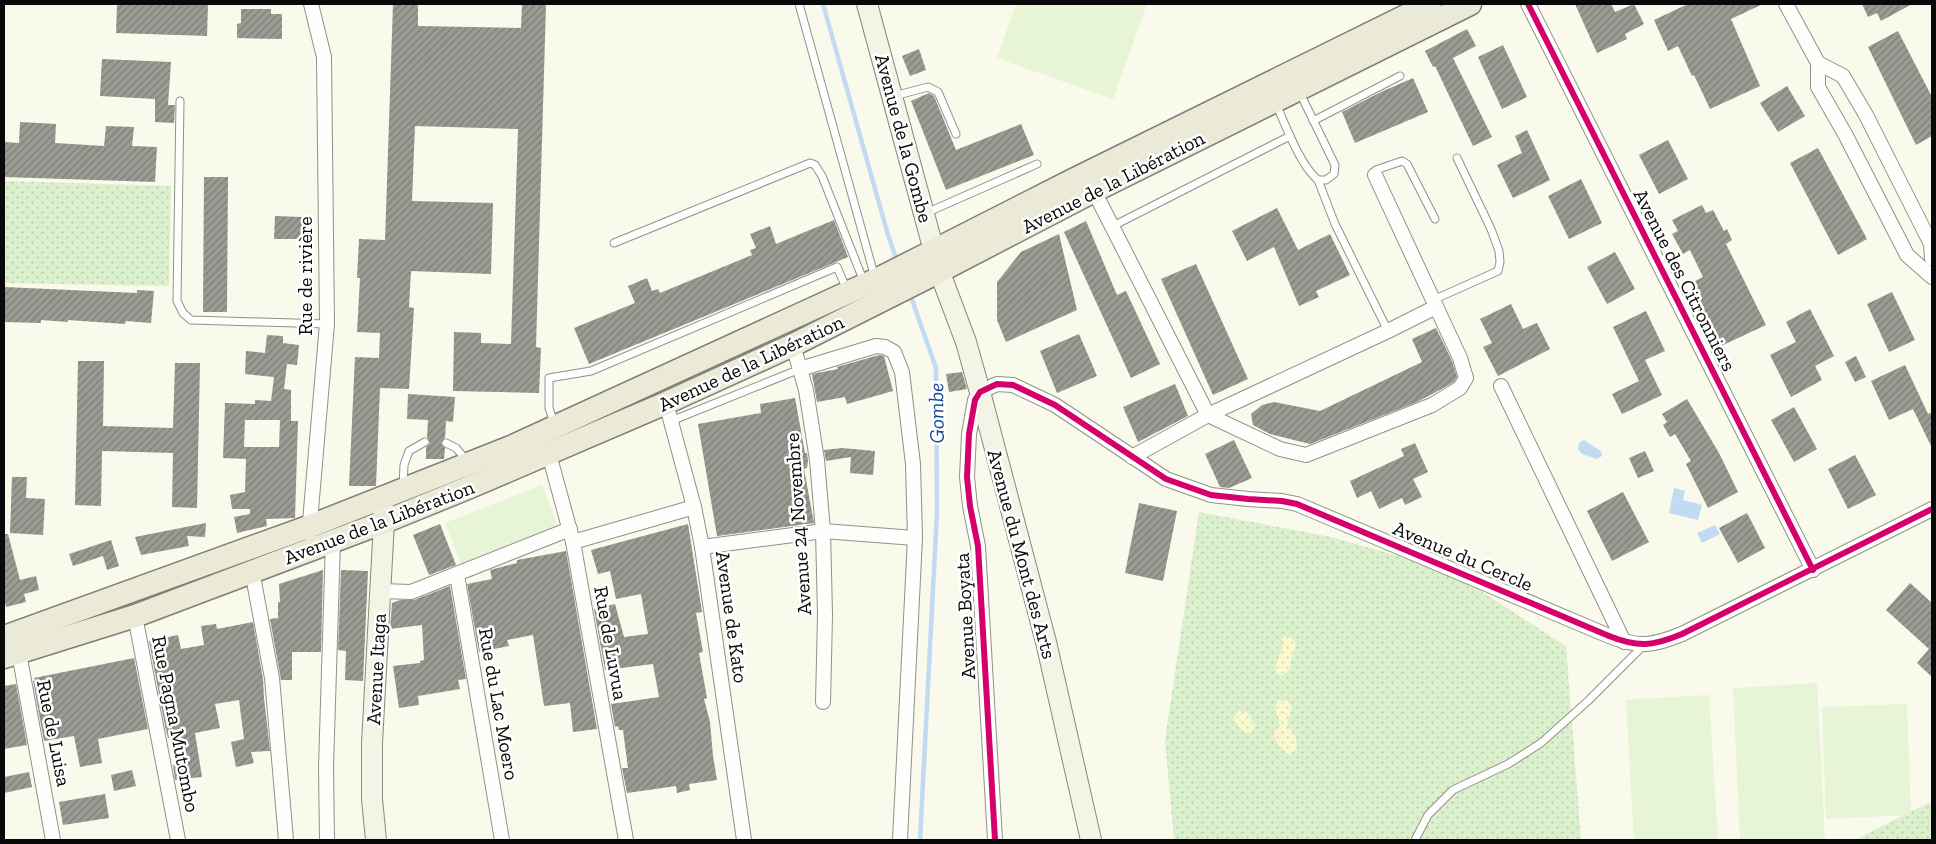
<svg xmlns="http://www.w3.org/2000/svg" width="1936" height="844" font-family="'Zilla Slab',serif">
<defs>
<pattern id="grass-dots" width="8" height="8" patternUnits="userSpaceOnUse" patternTransform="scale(1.25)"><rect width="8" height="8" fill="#dbf0cc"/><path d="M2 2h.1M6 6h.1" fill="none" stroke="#bbccae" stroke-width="1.8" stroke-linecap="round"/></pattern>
<pattern id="sand-dots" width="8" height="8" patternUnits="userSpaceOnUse" patternTransform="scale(1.25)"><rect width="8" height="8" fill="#faf8cd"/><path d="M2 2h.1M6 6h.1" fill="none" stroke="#d5d3af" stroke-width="1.8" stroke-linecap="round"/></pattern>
<pattern id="building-hatch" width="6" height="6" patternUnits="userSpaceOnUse" patternTransform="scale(1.25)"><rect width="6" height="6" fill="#9b9a93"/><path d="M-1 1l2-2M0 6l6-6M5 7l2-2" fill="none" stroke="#7d7c76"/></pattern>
</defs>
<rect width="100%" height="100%" fill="#f9f9ec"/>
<g fill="url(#grass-dots)">
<polygon points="4,181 171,186 169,286 4,283"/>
<polygon points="1199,512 1331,537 1448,570 1566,646 1581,840 1174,840 1165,740"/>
<polygon points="1932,801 1932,840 1855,840"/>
</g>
<g fill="url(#sand-dots)">
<path d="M 1283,636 L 1290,637 L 1296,642 C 1295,652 1290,659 1290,669 L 1282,676 L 1278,675 L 1275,668 L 1282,649 Z"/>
<polygon points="1278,700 1288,701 1292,708 1287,725 1296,736 1297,749 1290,755 1275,741 1274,732 1280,725 1275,708"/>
<polygon points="1239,711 1247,712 1255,724 1252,733 1243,732 1233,719"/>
</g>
<g fill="#e7f4d5">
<polygon points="1016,4 1147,4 1113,99 997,58"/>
<polygon points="542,485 559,528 462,567 445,523"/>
<polygon points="1817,683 1825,840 1740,840 1733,688"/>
<polygon points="1709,695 1718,840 1634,840 1626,700"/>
<polygon points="1907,704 1911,815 1826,819 1822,707"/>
</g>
<g fill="#c2daf2">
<polygon points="1584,440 1601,451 1602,456 1597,459 1582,454 1578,449 1579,443"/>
<polygon points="1674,488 1685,491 1683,500 1702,505 1698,520 1669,513"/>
<polygon points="1715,525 1720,534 1702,543 1697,533"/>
</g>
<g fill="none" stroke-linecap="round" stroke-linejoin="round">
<g stroke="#c2daf2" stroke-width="4.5">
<polyline points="823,4 888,235 897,261"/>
<polyline points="910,294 936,368 937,512 920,840"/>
</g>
</g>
<g fill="url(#building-hatch)" fill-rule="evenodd">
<polygon points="117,4 208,4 207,36 116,33"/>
<polygon points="393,4 418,4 418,26 521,28 522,4 546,4 536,347 541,348 539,393 453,391 454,332 481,333 481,343 511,344 518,129 415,126 412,201 493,203 491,274 411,271 409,307 414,308 409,389 380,388 376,486 349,486 355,357 379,358 380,333 357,332 360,278 357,278 359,239 385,240"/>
<polygon points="1575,4 1611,4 1615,12 1634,4 1644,24 1625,34 1627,39 1597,53"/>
<polygon points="1688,4 1763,4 1731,19 1760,86 1710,109 1694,75 1692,76 1678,46 1668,51 1654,20"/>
<polygon points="1862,4 1912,4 1881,21 1877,13 1868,17"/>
<polygon points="241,9 271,9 271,14 282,14 282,39 237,38 237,24 241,23"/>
<polygon points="1467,29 1476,46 1453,58 1492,137 1473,146 1435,66 1433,67 1425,51"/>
<polygon points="1898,31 1932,97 1932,136 1916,145 1868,47"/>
<polygon points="1503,45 1527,97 1502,109 1478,57"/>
<polygon points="919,49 926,70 910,76 902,56"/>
<polygon points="102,59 171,62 168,105 175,105 174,123 155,122 155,99 100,96"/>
<polygon points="1413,78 1428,112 1355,143 1342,112 1381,92"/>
<polygon points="1787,86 1805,116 1778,132 1760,103"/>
<polygon points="929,93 934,96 956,150 1021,124 1034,155 946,190 911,101"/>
<polygon points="20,122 56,124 55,143 104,146 106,126 134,127 132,146 157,147 155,182 4,177 4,142 19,143"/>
<polygon points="1527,130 1550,180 1513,198 1497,165 1522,153 1515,136"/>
<polygon points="1668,140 1688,179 1659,194 1639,155"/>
<polygon points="1818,148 1867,239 1838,255 1790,163"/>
<polygon points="204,177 228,177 227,312 203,312"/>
<polygon points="1581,179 1602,223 1569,239 1548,196"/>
<polygon points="1702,205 1706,213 1713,210 1724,231 1727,229 1732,240 1726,244 1766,325 1721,346 1691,283 1703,277 1690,250 1683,254 1672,234 1678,231 1672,220"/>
<polygon points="1277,208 1298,250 1330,234 1350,275 1316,291 1319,297 1299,306 1274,247 1247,261 1232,231"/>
<polygon points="275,216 302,217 302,239 274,239"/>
<polygon points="834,220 848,257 589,364 574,328 635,303 628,286 647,278 652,291 658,289 660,293 752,255 750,250 756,248 750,234 770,226 776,244"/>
<polygon points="1086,221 1117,295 1126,291 1160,364 1131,378 1064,232"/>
<polygon points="1059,234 1077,310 1006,342 997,320 997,282 1021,252"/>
<polygon points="1615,252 1635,289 1607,304 1587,267"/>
<polygon points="1196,264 1248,379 1213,395 1161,279"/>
<polygon points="4,287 137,293 137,290 154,291 151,323 126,321 125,324 68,320 68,322 41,320 41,323 4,322"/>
<polygon points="1892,292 1915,340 1889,352 1867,304"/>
<polygon points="1511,304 1523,329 1537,323 1550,349 1498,376 1483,347 1492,343 1480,319"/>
<polygon points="1810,309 1834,356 1815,366 1822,380 1791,397 1770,355 1796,342 1786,322"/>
<polygon points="1646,311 1665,351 1645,360 1662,395 1622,414 1612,394 1639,381 1613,327"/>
<polygon points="1436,328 1452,361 1457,377 1454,382 1436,392 1417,402 1310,444 1270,434 1253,425 1251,414 1262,405 1274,402 1320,411 1422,362 1412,339"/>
<polygon points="1079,334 1097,376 1057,393 1040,351"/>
<path d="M 267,335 L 283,336 L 283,343 L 299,345 L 297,365 L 287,364 L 284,389 L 291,390 L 291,421 L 298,421 L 295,518 L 266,519 L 267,526 L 237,533 L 234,517 L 250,514 L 250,509 L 232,509 L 230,495 L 245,492 L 246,459 L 223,458 L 225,403 L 255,404 L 255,400 L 271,401 L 274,377 L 245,374 L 246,351 L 265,353 ZM 245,420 L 280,420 L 279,447 L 244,447 Z"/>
<polygon points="879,355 884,356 893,391 847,404 845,397 817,402 812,374 838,369 837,367"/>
<polygon points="1856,356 1866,377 1855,382 1845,362"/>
<polygon points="78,361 104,361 103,426 173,428 175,363 200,363 197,508 172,507 173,453 102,451 101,506 75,505"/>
<polygon points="1905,365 1928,414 1932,412 1932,448 1913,409 1889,420 1871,381"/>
<polygon points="962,372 967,389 949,392 946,374"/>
<polygon points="1175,384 1188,416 1138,442 1123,407"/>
<polygon points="408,394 455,397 453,422 446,421 445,438 441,443 445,448 444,459 426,459 426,447 430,443 427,437 428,420 407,419"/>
<polygon points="795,398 805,453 807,453 808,461 807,468 804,469 814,523 717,536 698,424 761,413 760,404"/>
<polygon points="1687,399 1719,453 1738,492 1708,508 1686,464 1691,461 1675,434 1670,437 1663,425 1667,422 1662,414"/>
<polygon points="1794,407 1817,449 1794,462 1771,420"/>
<polygon points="1234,440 1252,478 1229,488 1220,487 1205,454"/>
<polygon points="1415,443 1428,472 1413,479 1422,497 1405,505 1402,498 1379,509 1371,491 1357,498 1350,481 1404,456 1401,449"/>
<polygon points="842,448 875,451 873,475 850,473 851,457 826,461 824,450"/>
<polygon points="1645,451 1654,471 1638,478 1629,458"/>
<polygon points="1855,455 1876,495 1848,509 1828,469"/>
<polygon points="12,477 27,477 26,498 45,499 43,535 10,533"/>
<polygon points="1623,492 1649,542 1612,561 1587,511"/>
<polygon points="1139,503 1177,511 1163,581 1125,573"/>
<polygon points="1747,513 1765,548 1738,563 1719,528"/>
<polygon points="206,523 205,537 187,536 189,546 141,555 135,537"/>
<polygon points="440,524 456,565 429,575 413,535"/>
<polygon points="688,524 702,612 696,613 703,652 699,653 707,698 704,699 710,722 713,756 717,780 689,784 690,790 677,793 676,786 627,793 622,768 628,768 623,730 619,730 618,726 615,727 611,704 659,697 653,664 605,670 594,609 615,604 624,637 648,634 641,594 616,599 610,571 598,574 591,550"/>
<polygon points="4,534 8,534 20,580 36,576 39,590 24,594 26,602 6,607 4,597"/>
<polygon points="111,540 119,566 107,570 103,556 73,566 69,554"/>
<polygon points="566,551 597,729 573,732 570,703 544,706 533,635 507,640 509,646 479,652 467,584 492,579 490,570 517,563 517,560"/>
<polygon points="323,570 321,652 292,652 292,680 281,680 270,619 278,618 278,602 280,602 279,584"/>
<polygon points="341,570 368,571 363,681 345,680 346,651 338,650"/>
<polygon points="1910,583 1932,603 1932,677 1917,663 1929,649 1886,610"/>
<polygon points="450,586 466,679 458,680 460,689 418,696 419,705 399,708 393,666 420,663 420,661 424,660 422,625 390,629 392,603 400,600 414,600"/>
<polygon points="253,622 263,679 264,698 270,751 251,752 254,763 236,767 231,742 244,739 239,700 215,704 220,728 195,733 202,777 175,780 173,765 175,765 170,738 168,738 165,726 149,641 178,635 181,649 204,645 201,626 216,624 217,629"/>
<polygon points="134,658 148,729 98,739 102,763 80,767 74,736 44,741 33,681 35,680 34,678"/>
<polygon points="16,684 27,745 4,749 4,686"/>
<polygon points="132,770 136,786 114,791 111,775"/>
<polygon points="29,772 32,787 4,793 4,777"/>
<polygon points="105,794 109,818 63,825 59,802"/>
</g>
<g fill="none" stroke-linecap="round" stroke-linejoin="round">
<defs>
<g id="lane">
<polyline points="799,4 875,278"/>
<polyline points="894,96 928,87 938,92 956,134"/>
<polyline points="180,101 177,301 183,313 191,320 327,324"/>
<path d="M 1276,104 C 1286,126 1300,165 1318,180 L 1326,180 L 1334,174 L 1335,165 L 1299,91"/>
<polyline points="1313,121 1400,76"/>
<polyline points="1375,175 1376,170 1402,161 1407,164 1435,219"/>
<polyline points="1318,180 1335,224 1388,331"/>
<polyline points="926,213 1037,164"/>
<polyline points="1111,227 1290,136"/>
<polyline points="614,243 810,163 815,165 822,176 864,282"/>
<polyline points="1433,300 1498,271 1500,262 1499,251 1491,229 1457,158"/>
<polyline points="671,421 800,369"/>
<polyline points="554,423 549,408 549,378 591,371 837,267 847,290"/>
<polyline points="446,443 456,448 468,462"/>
<polyline points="403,487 404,465 409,451 425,442"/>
<polyline points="1415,840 1428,815 1453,790 1508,764 1541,743 1589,700 1643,646"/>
</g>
<g id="street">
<polyline points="1528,4 1813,570"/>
<polyline points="1786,4 1818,63 1818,87 1845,134 1907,255 1932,277"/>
<polyline points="1818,63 1843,76 1866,115 1931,244 1932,259"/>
<polyline points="1094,191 1208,415 1280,449 1306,455 1432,405 1460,388 1466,378 1460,358 1375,175"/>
<polyline points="793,345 806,390 817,460 823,531 825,615 823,702"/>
<polyline points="800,369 876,346 885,347 894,352 902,372 913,464 915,538 900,840"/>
<polyline points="1501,386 1624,642"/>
<polyline points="666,403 694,507 702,547 744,840"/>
<polyline points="549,454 573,542 626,840"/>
<polyline points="1132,457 1208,415 1388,331 1436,307"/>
<polyline points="309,533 327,324 324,57 311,4"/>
<polyline points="573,542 694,507"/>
<polyline points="702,547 823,531 915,538"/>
<polyline points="252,571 272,678 286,840"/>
<polyline points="457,575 502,840"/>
<polyline points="381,591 411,592 570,529"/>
<polyline points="135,616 178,840"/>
<polyline points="16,647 19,653 53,840"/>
<polyline points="327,840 326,767 333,541"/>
<path d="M 995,840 L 978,546 L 970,506 L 967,477 L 969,434 L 975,400 L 980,392 L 997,384 L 1013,385 L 1055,405 L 1166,479 L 1211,495 L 1248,499 L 1282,501 L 1297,504 L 1609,636 C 1639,648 1653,646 1682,634 L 1932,509"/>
</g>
<g id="secondary">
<polyline points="867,4 940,273 966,342 980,392 1046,642 1091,840"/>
<polyline points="376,840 372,799 372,743 384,522 383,508"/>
</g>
<g id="primary">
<polyline points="4,637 308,527 511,447 884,276 1073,180 1430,4"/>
<polyline points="4,657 135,616 384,522 470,487 666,403 793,345 938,272 1094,191 1470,4"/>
</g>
</defs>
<use href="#lane" stroke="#91918b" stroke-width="9"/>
<use href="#street" stroke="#91918b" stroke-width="16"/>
<use href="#secondary" stroke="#888882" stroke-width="22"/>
<use href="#primary" stroke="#7e7e78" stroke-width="25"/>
<use href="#lane" stroke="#fefefc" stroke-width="7"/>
<use href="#street" stroke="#fefefc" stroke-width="14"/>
<use href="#secondary" stroke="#f3f4e6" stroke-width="20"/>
<use href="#primary" stroke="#ebead6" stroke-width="22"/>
<defs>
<g id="cycleway">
<polyline points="1528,4 1813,570"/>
<path d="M 995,840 L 978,546 L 970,506 L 967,477 L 969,434 L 975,400 L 980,392 L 997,384 L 1013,385 L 1055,405 L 1166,479 L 1211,495 L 1248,499 L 1282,501 L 1297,504 L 1609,636 C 1639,648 1653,646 1682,634 L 1932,509"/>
</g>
</defs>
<use href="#cycleway" stroke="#fff" stroke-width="9"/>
<use href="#cycleway" stroke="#d6006c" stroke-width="6"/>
</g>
<g text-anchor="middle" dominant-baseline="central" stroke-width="5" stroke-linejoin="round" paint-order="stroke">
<g font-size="20" fill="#090909" stroke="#fff">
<text transform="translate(904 138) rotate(75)">Avenue de la Gombe</text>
<text transform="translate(1113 182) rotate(-27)">Avenue de la Libération</text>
<text transform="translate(305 276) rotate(-90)">Rue de rivière</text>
<text transform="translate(1685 280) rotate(63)">Avenue des Citronniers</text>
<text transform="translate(751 363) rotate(-25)">Avenue de la Libération</text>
<text transform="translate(379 522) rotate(-21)">Avenue de la Libération</text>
<text transform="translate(798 524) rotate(-94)">Avenue 24 Novembre</text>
<text transform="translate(1022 554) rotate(75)">Avenue du Mont des Arts</text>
<text transform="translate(1463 556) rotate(23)">Avenue du Cercle</text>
<text transform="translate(965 616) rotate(-93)">Avenue Boyata</text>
<text transform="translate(732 617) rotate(82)">Avenue de Kato</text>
<text transform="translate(611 643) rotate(80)">Rue de Luvua</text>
<text transform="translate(376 669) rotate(-87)">Avenue Itaga</text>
<text transform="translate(499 704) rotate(80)">Rue du Lac Moero</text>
<text transform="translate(176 724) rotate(79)">Rue Pagna Mutombo</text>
<text transform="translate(54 733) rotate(79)">Rue de Luisa</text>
</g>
<g font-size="21" font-style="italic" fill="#154799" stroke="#fff">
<text transform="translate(936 413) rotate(-91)">Gombe</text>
</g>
</g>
<rect width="1936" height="844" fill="none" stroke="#090909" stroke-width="10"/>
</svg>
